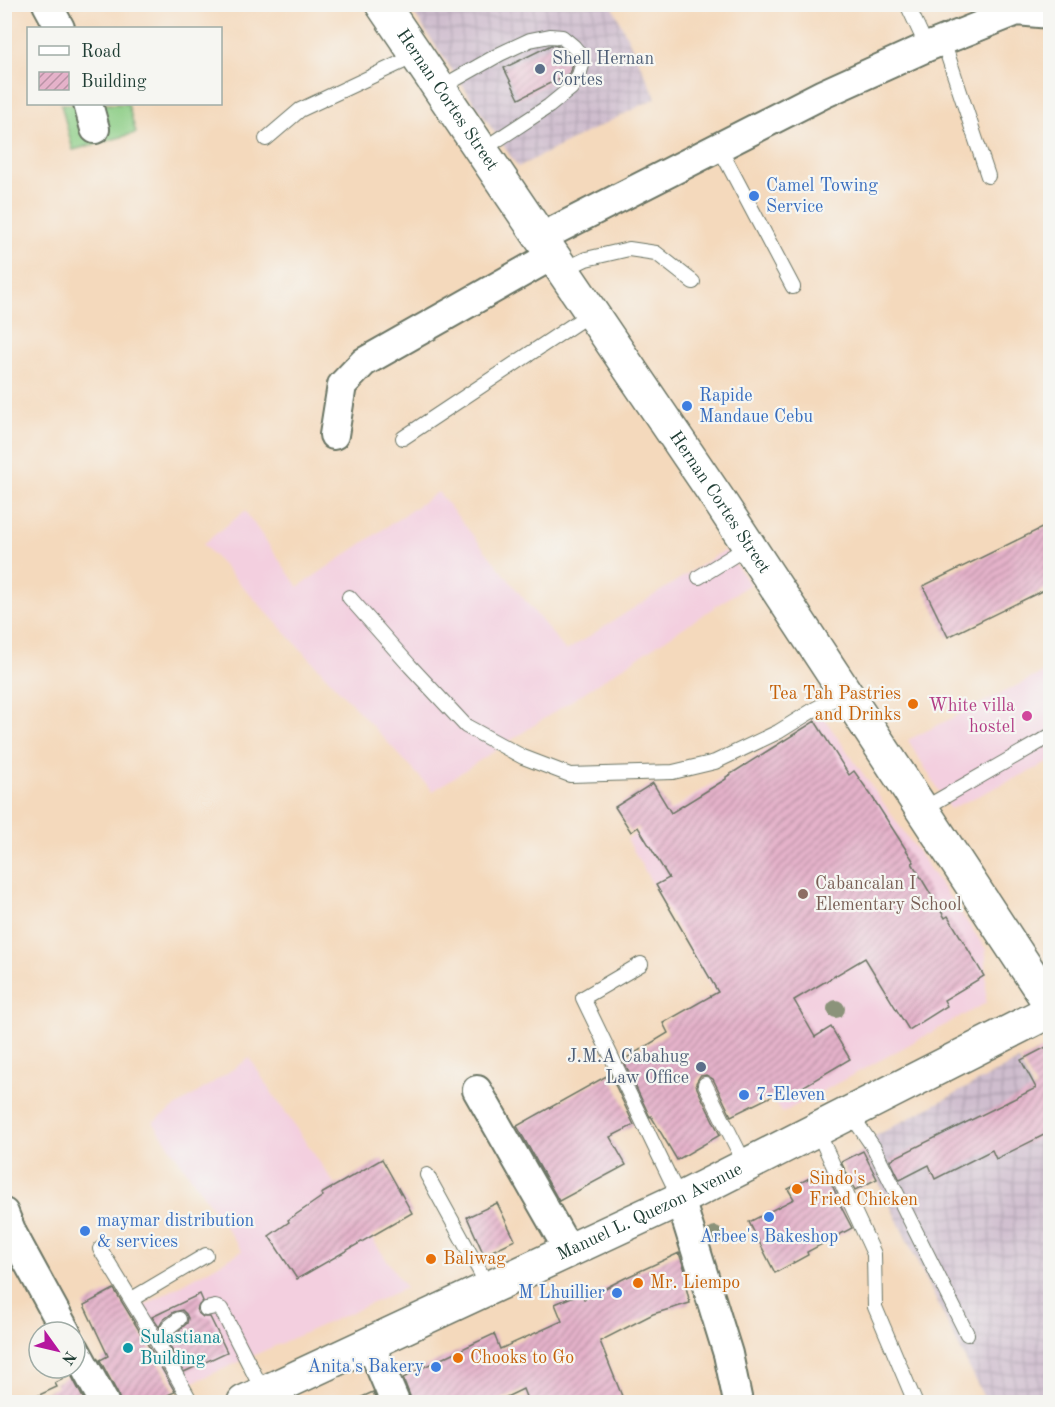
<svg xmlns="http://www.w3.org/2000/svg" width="1055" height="1407" font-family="'Old Standard TT',serif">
<defs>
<pattern id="industrial-grid" width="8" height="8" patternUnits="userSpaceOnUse" patternTransform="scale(1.5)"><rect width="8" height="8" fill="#cfbdce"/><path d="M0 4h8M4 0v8" fill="none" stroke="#b1a3b2"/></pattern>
<pattern id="building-hatch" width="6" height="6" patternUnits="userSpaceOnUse" patternTransform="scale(1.5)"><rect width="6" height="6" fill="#e5b2ca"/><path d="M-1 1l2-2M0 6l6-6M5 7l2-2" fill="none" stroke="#b992a5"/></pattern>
</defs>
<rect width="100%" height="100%" fill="#f6f6f2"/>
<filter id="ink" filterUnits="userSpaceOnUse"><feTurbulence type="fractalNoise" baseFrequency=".0167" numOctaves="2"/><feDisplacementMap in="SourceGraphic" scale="12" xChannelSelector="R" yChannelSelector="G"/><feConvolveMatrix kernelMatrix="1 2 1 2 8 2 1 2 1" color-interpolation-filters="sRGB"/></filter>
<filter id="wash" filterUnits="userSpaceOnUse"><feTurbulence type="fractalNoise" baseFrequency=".008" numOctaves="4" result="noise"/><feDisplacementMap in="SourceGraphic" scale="24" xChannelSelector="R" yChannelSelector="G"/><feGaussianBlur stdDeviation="1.35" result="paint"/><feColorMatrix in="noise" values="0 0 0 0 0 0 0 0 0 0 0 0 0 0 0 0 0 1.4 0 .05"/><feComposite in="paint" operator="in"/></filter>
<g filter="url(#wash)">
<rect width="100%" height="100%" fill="#f4d9bc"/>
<g fill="#f3cfdf">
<polygon points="438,492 566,651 725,550 750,584 433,791 203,544 245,511 298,587"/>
<polygon points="1050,669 1050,762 950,809 908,740"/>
<polygon points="821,714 986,949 986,1003 782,1113 627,839"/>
<polygon points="250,1058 268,1087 406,1288 178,1389 133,1312 242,1251 153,1122"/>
</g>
<g fill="url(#industrial-grid)">
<polygon points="408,5 612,5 656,98 518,167"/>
<polygon points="1019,1060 1050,1127 1050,1402 986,1402 860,1144"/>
</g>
<polygon fill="#8ccd85" stroke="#56855c" stroke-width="1.5" points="61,104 128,104 136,133 73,150"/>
<g id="blocks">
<g fill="url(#building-hatch)">
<polygon points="551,45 558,46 569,55 573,63 571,71 570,73 519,99 504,68"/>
<polygon points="1050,524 1050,587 948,637 923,586"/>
<polygon points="815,721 849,775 854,771 871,795 914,862 912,863 945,918 948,916 984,976 944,1000 947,1006 909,1030 865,958 794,1000 815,1037 831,1027 850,1059 784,1098 780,1092 731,1116 713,1079 706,1075 700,1076 696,1083 697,1088 720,1135 677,1160 651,1116 650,1117 623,1060 668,1033 663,1023 718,992 656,885 669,878 638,827 631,832 615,807 653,783 671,813 726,779 726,777"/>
<polygon points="1050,1045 1050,1132 996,1159 992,1150 935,1179 929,1165 900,1180 890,1160 1036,1088 1021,1060"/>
<polygon points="610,1074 634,1125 610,1137 626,1165 559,1201 517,1126"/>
<polygon points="863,1151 877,1179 855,1190 841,1162"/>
<polygon points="382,1159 412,1213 297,1279 269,1236 289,1222 288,1220 323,1196 321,1194"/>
<polygon points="825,1170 838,1198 837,1199 852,1228 807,1252 808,1255 775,1273 749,1222 794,1199 788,1189"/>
<polygon points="497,1203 515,1240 484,1255 467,1217"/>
<polygon points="679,1253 689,1282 685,1283 690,1303 653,1314 600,1341 622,1396 606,1402 528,1402 523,1389 496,1402 411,1402 410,1396 403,1378 411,1374 411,1373 494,1334 500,1349 562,1321 555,1304 581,1293 584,1299 625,1278"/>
<polygon points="114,1289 151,1350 175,1392 151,1402 120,1402 118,1394 100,1360 108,1356 84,1305"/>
<polygon points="200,1294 203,1301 198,1306 197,1312 203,1317 210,1317 227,1352 184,1372 169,1345 176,1333 187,1323 188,1318 186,1314 182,1310 174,1312 163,1320 159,1327 152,1317"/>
<polygon points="71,1375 85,1402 24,1402 57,1387 55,1383"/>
<polygon points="373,1392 377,1402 351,1402"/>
</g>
</g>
</g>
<g filter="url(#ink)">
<use href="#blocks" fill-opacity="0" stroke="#6a7464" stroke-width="1.5"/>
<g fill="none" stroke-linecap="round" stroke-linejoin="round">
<defs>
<g id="service">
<polyline points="907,4 927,47"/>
<polyline points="943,41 988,176"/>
<polyline points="440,88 500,54 530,40 550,36 562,37 574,47 579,53 583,62 579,75 571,88 549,106 482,150"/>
<polyline points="266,139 300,110 417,55"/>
<polyline points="719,147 793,287"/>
<polyline points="563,270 586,259 629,249 656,253 693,282"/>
<polyline points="403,438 591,313"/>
<polyline points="699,577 749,546"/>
<polyline points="349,597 410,666 466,726 523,757 570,775 673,772 715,762 778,732 815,709 845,693"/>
<polyline points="923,809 1050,736"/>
<polyline points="641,964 583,998 680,1199"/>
<polyline points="705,1084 746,1166"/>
<polyline points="850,1113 874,1148 967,1334"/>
<polyline points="817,1130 874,1254 875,1307 915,1402"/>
<polyline points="427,1175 489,1288"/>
<polyline points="100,1249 159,1345 191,1402"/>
<polyline points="132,1299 206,1255"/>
<polyline points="206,1309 215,1307 221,1309 264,1393"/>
<polyline points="159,1345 169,1327 179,1319"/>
</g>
<g id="minor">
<polyline points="47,4 60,28"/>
<polyline points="88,104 95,129"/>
<polyline points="542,237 823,94 927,47 1017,11 1050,14"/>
<polyline points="334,435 342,385 364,362 553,255"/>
<polyline points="477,1090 569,1251"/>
<polyline points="680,1199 728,1354 738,1402"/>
<polyline points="4,1213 13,1235 66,1332"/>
<polyline points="370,1343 395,1402"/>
<polyline points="75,1349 104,1402"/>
</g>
<g id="secondary">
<path id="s1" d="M 382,4 L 718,499 L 1050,1004"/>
<path id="s2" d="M 244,1402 L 680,1199 L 1050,1011"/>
</g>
</defs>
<use href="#service" stroke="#6a7464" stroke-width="16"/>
<use href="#minor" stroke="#6a7464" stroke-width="32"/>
<use href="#secondary" stroke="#6a7464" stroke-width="36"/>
<use href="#service" stroke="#fff" stroke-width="14"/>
<use href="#minor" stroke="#fff" stroke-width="28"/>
<use href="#secondary" stroke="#fff" stroke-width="33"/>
</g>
<g fill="#8b937a">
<circle cx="836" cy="1009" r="9"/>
<circle cx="715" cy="1235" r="9"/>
</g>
</g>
<g fill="#5c6f8a" stroke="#f6f6f2" stroke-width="2">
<circle cx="540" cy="69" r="6"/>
<circle cx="701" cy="1067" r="6"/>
</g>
<g fill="#3f7fe0" stroke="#f6f6f2" stroke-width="2">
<circle cx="754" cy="196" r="6"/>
<circle cx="687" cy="406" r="6"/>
<circle cx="744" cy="1095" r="6"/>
<circle cx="769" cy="1217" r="6"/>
<circle cx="85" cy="1231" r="6"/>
<circle cx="617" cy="1293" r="6"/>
<circle cx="436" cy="1367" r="6"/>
</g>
<g fill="#e8710a" stroke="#f6f6f2" stroke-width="2">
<circle cx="913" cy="704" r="6"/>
<circle cx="797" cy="1189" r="6"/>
<circle cx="431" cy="1259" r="6"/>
<circle cx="638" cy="1283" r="6"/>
<circle cx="458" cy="1358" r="6"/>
</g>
<circle fill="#d1479c" stroke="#f6f6f2" stroke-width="2" cx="1027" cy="716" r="6"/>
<circle fill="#8d6e63" stroke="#f6f6f2" stroke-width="2" cx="803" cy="894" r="6"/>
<circle fill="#0f9aa8" stroke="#f6f6f2" stroke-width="2" cx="128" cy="1348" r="6"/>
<g text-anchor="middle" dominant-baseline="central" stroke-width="4.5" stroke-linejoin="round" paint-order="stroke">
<g font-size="18" fill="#4e5e75" stroke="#f6f6f2" text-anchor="start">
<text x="552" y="59">Shell Hernan<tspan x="552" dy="21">Cortes</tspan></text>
<text x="689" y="1057" text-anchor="end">J.M.A Cabahug<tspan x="689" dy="21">Law Office</tspan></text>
</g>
<g font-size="18" fill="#1f3d34" stroke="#f6f6f2">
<text stroke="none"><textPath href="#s1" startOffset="116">Hernan Cortes Street</textPath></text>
<text stroke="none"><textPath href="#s1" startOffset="602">Hernan Cortes Street</textPath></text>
<text stroke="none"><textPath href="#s2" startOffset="448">Manuel L. Quezon Avenue</textPath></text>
</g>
<g font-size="18" fill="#366cbe" stroke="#f6f6f2" text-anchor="start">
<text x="766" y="186">Camel Towing<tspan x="766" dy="21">Service</tspan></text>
<text x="699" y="396">Rapide<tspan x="699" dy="21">Mandaue Cebu</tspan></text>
<text x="756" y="1095">7-Eleven</text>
<text x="97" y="1221">maymar distribution<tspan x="97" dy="21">&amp; services</tspan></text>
<text x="769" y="1237" text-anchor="middle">Arbee's Bakeshop</text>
<text x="605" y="1293" text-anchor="end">M Lhuillier</text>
<text x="424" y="1367" text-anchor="end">Anita's Bakery</text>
</g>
<g font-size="18" fill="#c56008" stroke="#f6f6f2" text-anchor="start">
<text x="901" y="694" text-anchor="end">Tea Tah Pastries<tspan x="901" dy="21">and Drinks</tspan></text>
<text x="809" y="1179">Sindo's<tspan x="809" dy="21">Fried Chicken</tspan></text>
<text x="443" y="1259">Baliwag</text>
<text x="650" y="1283">Mr. Liempo</text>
<text x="470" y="1358">Chooks to Go</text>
</g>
<g font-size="18" fill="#b23c85" stroke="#f6f6f2" text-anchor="end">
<text x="1015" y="706">White villa<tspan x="1015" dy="21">hostel</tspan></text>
</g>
<g font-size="18" fill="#785e54" stroke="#f6f6f2" text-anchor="start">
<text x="815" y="884">Cabancalan I<tspan x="815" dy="21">Elementary School</tspan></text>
</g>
<g font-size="18" fill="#0d838f" stroke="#f6f6f2" text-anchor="start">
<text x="140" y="1338">Sulastiana<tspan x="140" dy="21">Building</tspan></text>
</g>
</g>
<rect width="1055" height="1407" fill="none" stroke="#f6f6f2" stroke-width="24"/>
<rect x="27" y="27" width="195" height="78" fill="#f6f6f2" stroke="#a0aca6" stroke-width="1.5"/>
<rect x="39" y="46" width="30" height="9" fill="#ffffff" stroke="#a0aca6" stroke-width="1.5"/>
<text x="81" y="57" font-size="18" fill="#1f3d34">Road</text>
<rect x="39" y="72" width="30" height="18" fill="url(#building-hatch)" stroke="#a0aca6" stroke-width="1.5"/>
<text x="81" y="87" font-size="18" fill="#1f3d34">Building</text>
<g transform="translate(57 1350) rotate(124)"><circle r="28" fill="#f6f6f2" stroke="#a0aca6" stroke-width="1.5"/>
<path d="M0-4.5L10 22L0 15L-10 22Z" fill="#b5179e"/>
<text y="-9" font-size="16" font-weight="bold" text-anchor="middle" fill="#1f3d34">N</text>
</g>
</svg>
